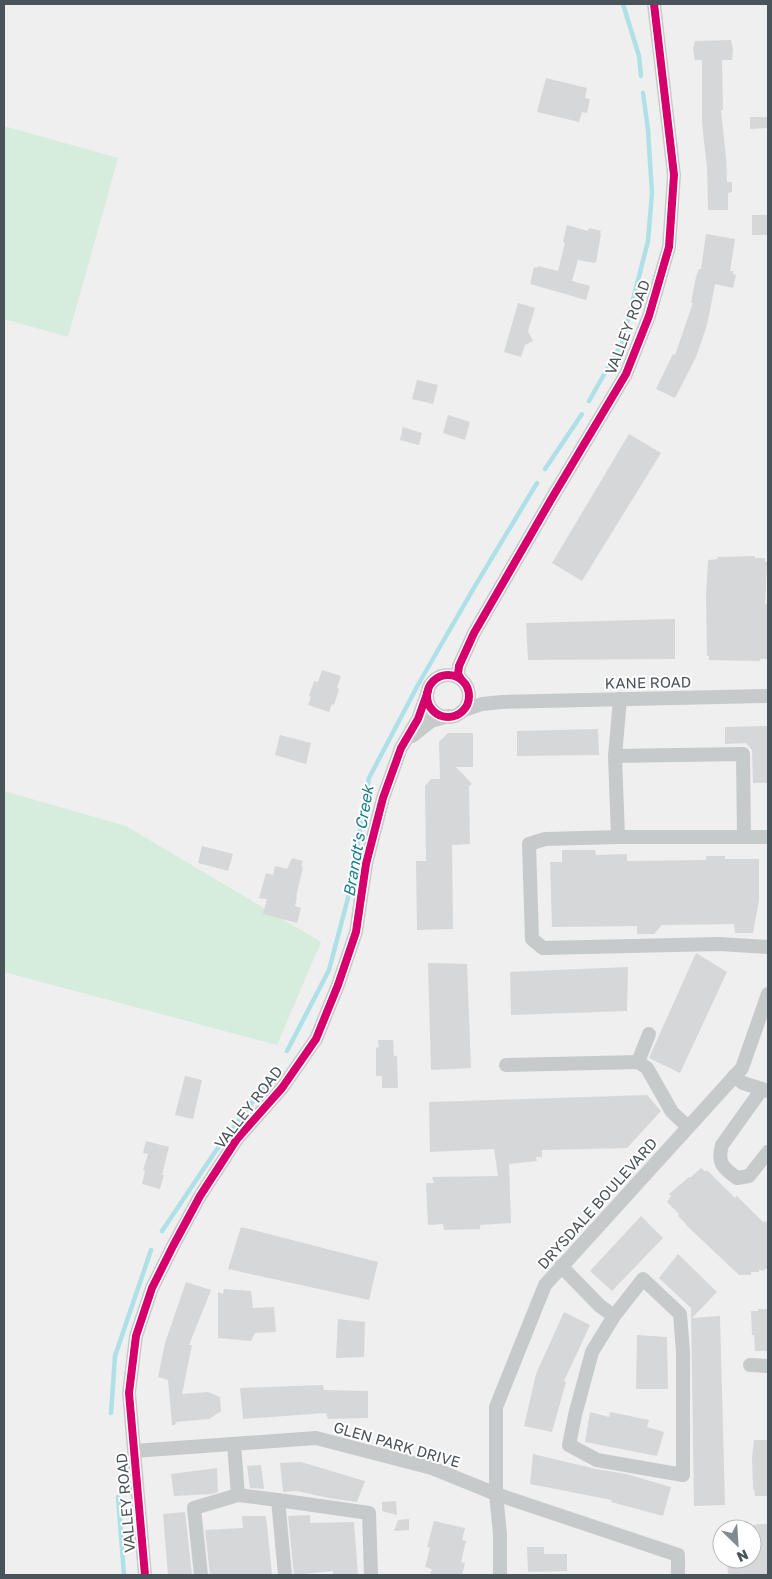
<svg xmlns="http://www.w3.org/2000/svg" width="772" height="1579" font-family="'Golos Text',sans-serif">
<rect width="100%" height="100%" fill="#f0efef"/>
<g fill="#d6ecdc">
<polygon points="4,126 118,158 68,337 4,319"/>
<polygon points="4,791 126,826 321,942 277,1045 4,972"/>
</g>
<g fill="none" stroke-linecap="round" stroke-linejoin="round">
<g stroke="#aee0e7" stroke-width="4.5">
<polyline points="623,4 639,56 641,76"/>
<polyline points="589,401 622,343 648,241 652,193 648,130 643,93"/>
<polyline points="545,469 582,414"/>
<polyline points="287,1051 329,970 349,894 369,778 419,683 475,586 537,483"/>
<polyline points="162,1231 215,1152 273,1075"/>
<polyline points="111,1413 115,1356 151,1250"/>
<polyline points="118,1497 124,1575"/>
</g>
</g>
<g fill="#d6d7d8">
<polygon points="731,40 733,50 732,60 722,60 723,110 721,110 726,157 727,182 732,182 732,192 728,193 728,210 708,210 707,168 702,123 702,60 695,60 693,50 695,41"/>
<polygon points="546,78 587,88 585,98 590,99 587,113 582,112 579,122 537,112"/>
<polygon points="750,117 768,117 768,128 750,129"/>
<rect x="752" y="215" width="16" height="20"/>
<polygon points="567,225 588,231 589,228 601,231 600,233 601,234 596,262 595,263 578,260 572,281 590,286 586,300 530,284 534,267 537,268 538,266 558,271 565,243 563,242"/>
<polygon points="706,234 735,239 730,271 733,271 733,274 736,275 733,288 715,284 707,325 696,357 675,398 656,389 673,354 675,355 693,303 691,303 696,277 699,269 701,269"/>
<polygon points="518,303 535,308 528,331 533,341 525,345 521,357 504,352"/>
<polygon points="417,380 438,385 433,404 412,399"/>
<polygon points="448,415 470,422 465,440 443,433"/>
<polygon points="403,427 422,433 419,445 400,440"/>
<polygon points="629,434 661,453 582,581 552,563"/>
<polygon points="755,556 755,558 765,558 765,562 767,562 765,604 768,604 768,659 760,659 760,661 709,660 709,656 707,656 706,595 708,560 718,559 717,557"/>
<polygon points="675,619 675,659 528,660 526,623"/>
<polygon points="322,670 341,676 337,688 339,689 334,705 332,704 329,712 308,705 311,697 309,696 314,681 318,682"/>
<polygon points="768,726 768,783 753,783 752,750 746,743 725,744 725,727"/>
<polygon points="598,729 599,755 517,756 517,731"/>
<polygon points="448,733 473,733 473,767 456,767 472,784 469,786 470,844 452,845 453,929 417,930 416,861 426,861 425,786 431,779 440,779 439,742"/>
<polygon points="280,735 311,743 306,764 275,755"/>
<polygon points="202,846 233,854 228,871 198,863"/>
<polygon points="562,850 595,850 596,855 627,854 627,861 706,860 706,856 725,856 725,859 759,859 759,900 753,933 735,933 734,924 662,925 654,934 637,934 637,926 552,927 550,862 562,862"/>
<polygon points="292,858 303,861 301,866 303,867 296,897 297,897 295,906 301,908 297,923 263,914 267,899 259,898 266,873 273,875 275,866 287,869"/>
<polygon points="696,953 727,972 680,1073 649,1058"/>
<polygon points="428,963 467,964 471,1068 431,1070"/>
<polygon points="628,967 627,1011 511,1015 510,972"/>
<polygon points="378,1040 393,1040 394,1056 397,1056 398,1088 382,1088 382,1076 376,1076 376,1048 379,1047"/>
<polygon points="185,1076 202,1080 193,1119 175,1115"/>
<polygon points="647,1095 661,1111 627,1148 542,1150 542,1157 536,1157 537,1161 509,1164 511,1223 480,1225 480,1229 444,1230 443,1224 428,1225 426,1183 434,1183 432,1177 498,1176 494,1149 430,1152 429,1102"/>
<polygon points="146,1141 169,1147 162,1175 164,1175 160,1189 142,1184 145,1171 143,1170 148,1154 143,1153"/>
<polygon points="701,1168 706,1172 707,1170 735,1198 737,1196 763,1222 768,1221 768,1269 764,1269 765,1271 759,1270 759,1272 751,1272 751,1275 739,1275 686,1225 686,1224 678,1216 679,1214 667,1202 671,1196 669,1194 689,1177 690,1178"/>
<polygon points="641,1216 663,1238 612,1291 590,1271"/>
<polygon points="241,1227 378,1262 369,1300 228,1269"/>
<polygon points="678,1254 717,1292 692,1318 720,1316 725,1505 694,1506 691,1308 659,1278"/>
<polygon points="186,1282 211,1290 189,1345 192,1345 182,1394 208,1392 220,1397 221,1411 209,1419 176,1422 175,1425 172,1425 168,1380 158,1377 165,1343"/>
<polygon points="224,1289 251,1291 253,1308 274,1307 276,1332 255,1333 251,1341 218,1338 218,1292 223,1294"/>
<polygon points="758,1309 768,1309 768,1351 755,1351 754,1335 752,1335 751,1311 758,1311"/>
<polygon points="564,1312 590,1325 564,1381 566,1382 552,1432 524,1426 536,1374"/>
<polygon points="338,1319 365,1322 364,1357 336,1358"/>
<polygon points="637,1335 667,1337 668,1389 636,1389"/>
<polygon points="323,1385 324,1390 368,1391 368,1418 328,1419 326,1413 243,1419 240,1388"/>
<polygon points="590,1412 609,1417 610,1412 649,1420 647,1427 664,1432 657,1456 585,1442"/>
<polygon points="754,1440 768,1440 768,1496 755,1496 754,1489 753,1489 752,1458"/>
<polygon points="533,1454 596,1469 626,1474 671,1487 663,1516 611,1502 612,1500 530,1484"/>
<polygon points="301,1462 365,1481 357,1502 329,1498 297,1491 283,1492 280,1463"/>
<polygon points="261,1465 264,1489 250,1488 247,1466"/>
<polygon points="217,1468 218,1492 212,1494 174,1496 171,1474"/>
<polygon points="396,1501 397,1515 382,1511 382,1502"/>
<polygon points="185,1512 192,1575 168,1575 163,1514"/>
<polygon points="310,1515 310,1523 354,1522 358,1575 333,1575 333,1571 294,1575 288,1516"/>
<polygon points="242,1516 266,1516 272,1575 210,1575 205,1530 243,1528"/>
<polygon points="409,1519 409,1530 394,1531 398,1520"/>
<polygon points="434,1521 465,1528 462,1540 466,1541 461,1562 465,1563 462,1575 430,1575 432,1569 425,1567 430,1548 427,1547"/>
<polygon points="757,1524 768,1524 768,1575 728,1575 727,1559 752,1559 752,1525 756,1525"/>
<polygon points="527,1547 544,1547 544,1554 567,1554 567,1571 528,1572"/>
</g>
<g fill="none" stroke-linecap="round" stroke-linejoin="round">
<g stroke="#c7cacb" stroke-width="14">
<circle cx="448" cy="696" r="21"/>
<polyline points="461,679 458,674 459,666 474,633 552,498 626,374 649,316 669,247 674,175 654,4"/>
<polyline points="620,699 615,756 618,837 768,837"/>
<polyline points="462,711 482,704 502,702 768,696"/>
<polyline points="412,736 431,721 449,716"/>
<polyline points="615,756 743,754 744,837"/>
<polyline points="618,837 545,839 529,844 532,939 543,948 719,944 768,947"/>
<polyline points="638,1062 649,1034"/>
<polyline points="506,1065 638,1062 647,1068 672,1112 688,1127"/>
<polyline points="734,1076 743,1083 768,1091"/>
<path d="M 762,1089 L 722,1145 C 717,1163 723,1168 737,1178 L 749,1176 L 768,1152"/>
<polyline points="561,1266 600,1306 614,1316 592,1352 575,1415 569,1445 597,1460 683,1475 683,1352 680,1314 643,1279 614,1316"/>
<polyline points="750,1365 768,1366"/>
<polyline points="234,1444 238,1495 278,1500 285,1575"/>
<polyline points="134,1451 316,1438 432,1468 496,1494 678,1555 678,1575"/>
<polyline points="278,1500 369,1513 371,1575"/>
<polyline points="145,1575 129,1393 136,1336 152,1288 173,1246 200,1196 237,1139 282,1088 316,1039 338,985 356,932 366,864 383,798 401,748 418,719 428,691"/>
<polyline points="201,1575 194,1508 238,1495"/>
<polyline points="500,1575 500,1534 496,1494 496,1407 545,1285 742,1068 768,994"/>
</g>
<defs>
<g id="cycleway">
<circle cx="448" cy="696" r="21"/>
<polyline points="461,679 458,674 459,666 474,633 552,498 626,374 649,316 669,247 674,175 654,4"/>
<polyline points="145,1575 129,1393 136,1336 152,1288 173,1246 200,1196 237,1139 282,1088 316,1039 338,985 356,932 366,864 383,798 401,748 418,719 428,691"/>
</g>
</defs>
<use href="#cycleway" stroke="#fff" stroke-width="11"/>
<use href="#cycleway" stroke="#d6006c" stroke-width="8"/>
</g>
<g text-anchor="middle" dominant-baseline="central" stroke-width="4" stroke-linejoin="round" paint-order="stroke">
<g font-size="15" fill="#48535a" stroke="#fff">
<text transform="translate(627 327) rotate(-69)">VALLEY ROAD</text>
<text transform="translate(648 682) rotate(-1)">KANE ROAD</text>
<text transform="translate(248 1107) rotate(-52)">VALLEY ROAD</text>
<text transform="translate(597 1203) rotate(-48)">DRYSDALE BOULEVARD</text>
<text transform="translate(397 1444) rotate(16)">GLEN PARK DRIVE</text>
<text transform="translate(125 1503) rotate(-95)">VALLEY ROAD</text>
</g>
<g font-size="16" font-style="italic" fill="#1a7f8c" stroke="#fff">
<text transform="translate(358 841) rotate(-80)">Brandt's Creek</text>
</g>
</g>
<rect width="772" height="1579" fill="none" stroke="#48535a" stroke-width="10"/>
<g transform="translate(737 1544) rotate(155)"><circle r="24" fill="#ffffff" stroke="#b6babd"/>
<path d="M0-4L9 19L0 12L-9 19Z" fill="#838a8e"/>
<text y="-8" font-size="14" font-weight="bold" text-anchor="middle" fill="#48535a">N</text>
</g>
</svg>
